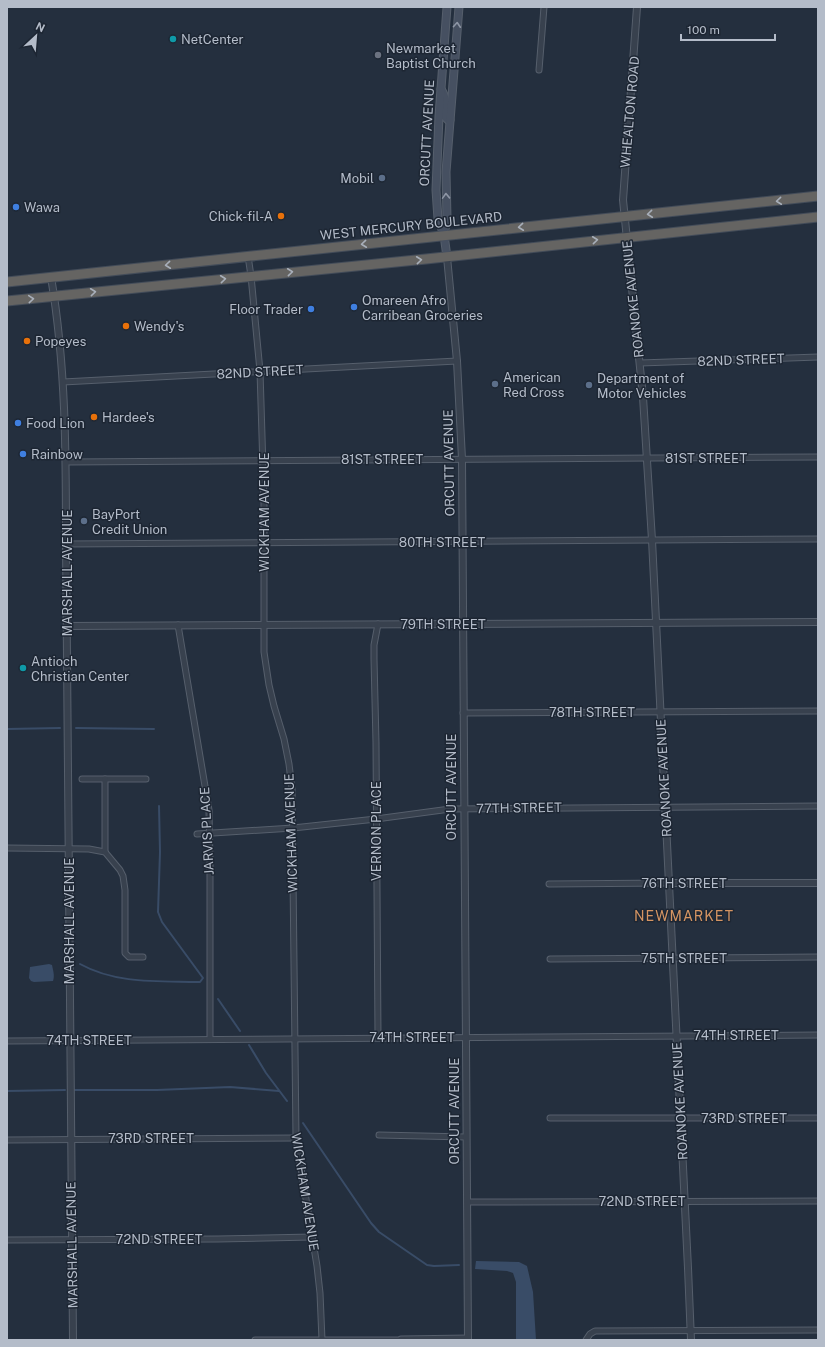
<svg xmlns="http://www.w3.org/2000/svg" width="825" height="1347" font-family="'Public Sans',sans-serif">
<rect width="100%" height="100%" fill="#242f3e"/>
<g fill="#394c67">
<path d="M 49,964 L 52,965 C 53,970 55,976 53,981 L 34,982 L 31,981 L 29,978 L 30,967 Z"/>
<polygon points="476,1261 519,1262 527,1266 533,1292 536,1340 516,1340 516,1282 513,1273 507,1271 475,1269"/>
</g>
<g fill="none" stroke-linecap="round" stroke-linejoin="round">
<g stroke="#394c67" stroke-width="2">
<polyline points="76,728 154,729"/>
<polyline points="7,729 60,728"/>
<path d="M 80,964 C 116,984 158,981 197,982 L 200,982 L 203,978 L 162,922 L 158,912 L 160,852 L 159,806"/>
<polyline points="218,999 240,1031"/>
<polyline points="249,1045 266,1073 287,1101"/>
<polyline points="75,1090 157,1090 230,1087 279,1091"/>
<polyline points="7,1091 65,1090"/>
<polyline points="303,1123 371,1223 379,1232 427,1265 434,1266 459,1265"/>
</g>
<defs>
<g id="minor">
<polyline points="539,70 544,7"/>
<polyline points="248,256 251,276 260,371 264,501 264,652 269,685 274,706 284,739 289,764 292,789 296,1138 317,1266 320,1293 322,1340"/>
<polyline points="640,363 818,357"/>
<polyline points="63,382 457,361"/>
<polyline points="67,462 818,457"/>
<polyline points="66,544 818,539"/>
<polyline points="378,624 374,645 374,659 376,743 378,1037"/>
<polyline points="178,625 209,810 210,863 210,1039"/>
<polyline points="463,713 818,711"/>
<polyline points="82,779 146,779"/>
<polyline points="197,834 293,828 376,819 450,809 818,806"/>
<polyline points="7,848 89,849 105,852 120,870 123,876 125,890 125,953 129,957 143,957"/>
<polyline points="105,852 105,779"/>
<polyline points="549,884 669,883"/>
<polyline points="550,959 818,957"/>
<polyline points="7,1041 818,1035"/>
<polyline points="550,1118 818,1118"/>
<polyline points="379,1135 466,1137"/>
<polyline points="7,1140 296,1138"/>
<polyline points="467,1202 818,1201"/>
<polyline points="7,1240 218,1239 312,1237"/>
<polyline points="401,1339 468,1338"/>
<polyline points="255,1340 403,1340"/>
<polyline points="586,1340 590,1334 595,1331 818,1330"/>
</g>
<g id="tertiary">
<polyline points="637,7 623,200 643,397 652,540 688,1268 691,1340"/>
<polyline points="447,257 457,361 462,459 468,1340"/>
<path d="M 51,277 C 66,366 66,455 66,544 L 73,1340"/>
<polyline points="67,626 818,622"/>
<polyline points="669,883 818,883"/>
</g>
<g id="secondary">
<path d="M 441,89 C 447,98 446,107 445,117 L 448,120 L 450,120"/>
<polyline points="444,235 447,219 446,172 459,7"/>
<polyline points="447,257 444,235 438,219 436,190 439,116 447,7"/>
</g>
<g id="trunk">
<polyline points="7,282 818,196"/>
<polyline points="7,301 426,259 818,217"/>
</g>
</defs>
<use href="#minor" stroke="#565f6c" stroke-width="7"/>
<use href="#tertiary" stroke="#565f6c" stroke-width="8"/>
<use href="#secondary" stroke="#565f6c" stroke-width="9"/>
<use href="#trunk" stroke="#434c59" stroke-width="11"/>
<use href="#minor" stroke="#38414e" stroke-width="5"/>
<use href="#tertiary" stroke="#38414e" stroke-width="6"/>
<use href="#secondary" stroke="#465061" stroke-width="7"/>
<use href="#trunk" stroke="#656462" stroke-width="9"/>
</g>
<defs><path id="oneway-chevron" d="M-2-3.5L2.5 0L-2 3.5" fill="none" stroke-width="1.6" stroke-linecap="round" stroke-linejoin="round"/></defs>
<g stroke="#8e96a5">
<use href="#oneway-chevron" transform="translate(457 25) rotate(-86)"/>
<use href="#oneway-chevron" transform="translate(446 196) rotate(-92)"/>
</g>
<g stroke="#a8afba">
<use href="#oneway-chevron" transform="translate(779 201) rotate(174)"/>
<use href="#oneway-chevron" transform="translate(650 214) rotate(174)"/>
<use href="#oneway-chevron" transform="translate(521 227) rotate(174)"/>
<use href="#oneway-chevron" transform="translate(595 240) rotate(-6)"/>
<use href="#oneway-chevron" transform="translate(364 244) rotate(174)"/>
<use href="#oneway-chevron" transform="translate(419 260) rotate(-6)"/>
<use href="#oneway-chevron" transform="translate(168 265) rotate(174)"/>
<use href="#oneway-chevron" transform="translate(290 272) rotate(-6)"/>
<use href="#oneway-chevron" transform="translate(223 279) rotate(-6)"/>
<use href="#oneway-chevron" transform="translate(93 292) rotate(-6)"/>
<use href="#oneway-chevron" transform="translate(31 299) rotate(-5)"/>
</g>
<g fill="#0f9aa8" stroke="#1d2633" stroke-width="1.5">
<circle cx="173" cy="39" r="4"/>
<circle cx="23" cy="668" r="4"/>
</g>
<circle fill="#6b7280" stroke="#1d2633" stroke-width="1.5" cx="378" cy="55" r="4"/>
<g fill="#5c6f8a" stroke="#1d2633" stroke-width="1.5">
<circle cx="382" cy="178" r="4"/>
<circle cx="495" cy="384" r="4"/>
<circle cx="589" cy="385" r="4"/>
<circle cx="84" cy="521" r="4"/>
</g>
<g fill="#3f7fe0" stroke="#1d2633" stroke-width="1.5">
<circle cx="16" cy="207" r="4"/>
<circle cx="354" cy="307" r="4"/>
<circle cx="311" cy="309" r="4"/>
<circle cx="18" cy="423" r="4"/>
<circle cx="23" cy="454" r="4"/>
</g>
<g fill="#e8710a" stroke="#1d2633" stroke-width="1.5">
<circle cx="281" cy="216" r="4"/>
<circle cx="126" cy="326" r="4"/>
<circle cx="27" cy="341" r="4"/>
<circle cx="94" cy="417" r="4"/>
</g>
<g text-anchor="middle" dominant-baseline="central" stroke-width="3" stroke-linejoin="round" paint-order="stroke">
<g font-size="13" fill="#b4bcc9" stroke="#1d2633" text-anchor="start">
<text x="181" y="39">NetCenter</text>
<text x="386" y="48">Newmarket<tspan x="386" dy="15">Baptist Church</tspan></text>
<text x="374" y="178" text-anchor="end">Mobil</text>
<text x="24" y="207">Wawa</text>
<text x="273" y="216" text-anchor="end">Chick-fil-A</text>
<text x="362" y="300">Omareen Afro<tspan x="362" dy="15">Carribean Groceries</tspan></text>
<text x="303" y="309" text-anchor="end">Floor Trader</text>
<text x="134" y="326">Wendy's</text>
<text x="35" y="341">Popeyes</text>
<text x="503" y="377">American<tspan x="503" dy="15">Red Cross</tspan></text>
<text x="597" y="378">Department of<tspan x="597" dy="15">Motor Vehicles</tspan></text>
<text x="102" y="417">Hardee's</text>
<text x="26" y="423">Food Lion</text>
<text x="31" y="454">Rainbow</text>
<text x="92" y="514">BayPort<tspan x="92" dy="15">Credit Union</tspan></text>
<text x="31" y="661">Antioch<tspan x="31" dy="15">Christian Center</tspan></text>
</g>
<g font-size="13" fill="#b4bcc9" stroke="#1d2633">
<text transform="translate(630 112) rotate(-85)">WHEALTON ROAD</text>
<text transform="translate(427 133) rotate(-87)">ORCUTT AVENUE</text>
<text transform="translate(411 226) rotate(-6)">WEST MERCURY BOULEVARD</text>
<text transform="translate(633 299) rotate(-96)">ROANOKE AVENUE</text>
<text transform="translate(741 360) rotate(-2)">82ND STREET</text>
<text transform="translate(260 372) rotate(-3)">82ND STREET</text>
<text x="706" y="458">81ST STREET</text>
<text x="382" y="459">81ST STREET</text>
<text transform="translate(449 463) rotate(-91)">ORCUTT AVENUE</text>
<text transform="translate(264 512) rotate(-90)">WICKHAM AVENUE</text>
<text x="442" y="542">80TH STREET</text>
<text transform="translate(67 573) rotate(-90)">MARSHALL AVENUE</text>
<text x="443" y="624">79TH STREET</text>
<text x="592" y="712">78TH STREET</text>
<text transform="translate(664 778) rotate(-93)">ROANOKE AVENUE</text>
<text transform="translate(451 787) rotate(-90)">ORCUTT AVENUE</text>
<text transform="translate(519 808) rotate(-1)">77TH STREET</text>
<text transform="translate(207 831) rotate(-93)">JARVIS PLACE</text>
<text transform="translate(376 831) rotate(-90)">VERNON PLACE</text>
<text transform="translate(291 833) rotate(-92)">WICKHAM AVENUE</text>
<text x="684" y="883">76TH STREET</text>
<text transform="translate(69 921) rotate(-90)">MARSHALL AVENUE</text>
<text x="684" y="958">75TH STREET</text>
<text x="736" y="1035">74TH STREET</text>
<text x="412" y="1037">74TH STREET</text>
<text x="89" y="1040">74TH STREET</text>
<text transform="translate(680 1101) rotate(-93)">ROANOKE AVENUE</text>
<text transform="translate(454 1111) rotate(-90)">ORCUTT AVENUE</text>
<text x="744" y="1118">73RD STREET</text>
<text x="151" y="1138">73RD STREET</text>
<text transform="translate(305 1192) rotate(81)">WICKHAM AVENUE</text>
<text x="642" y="1201">72ND STREET</text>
<text x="159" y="1239">72ND STREET</text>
<text transform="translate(72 1245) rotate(-91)">MARSHALL AVENUE</text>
</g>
<g font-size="14" letter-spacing="1" fill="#d59563" stroke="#1d2633">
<text x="684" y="916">NEWMARKET</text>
</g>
</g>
<rect width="825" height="1347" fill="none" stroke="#b4bcc9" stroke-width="16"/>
<g transform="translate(36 36) rotate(26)" stroke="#1d2633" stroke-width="3" paint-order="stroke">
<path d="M0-3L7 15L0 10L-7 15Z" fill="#b4bcc9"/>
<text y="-6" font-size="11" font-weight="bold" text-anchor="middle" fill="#b4bcc9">N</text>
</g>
<path d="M681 34v6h94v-6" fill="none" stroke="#b4bcc9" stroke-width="2"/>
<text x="687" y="34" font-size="12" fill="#b4bcc9" stroke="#1d2633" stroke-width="3" paint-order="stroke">100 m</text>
</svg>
